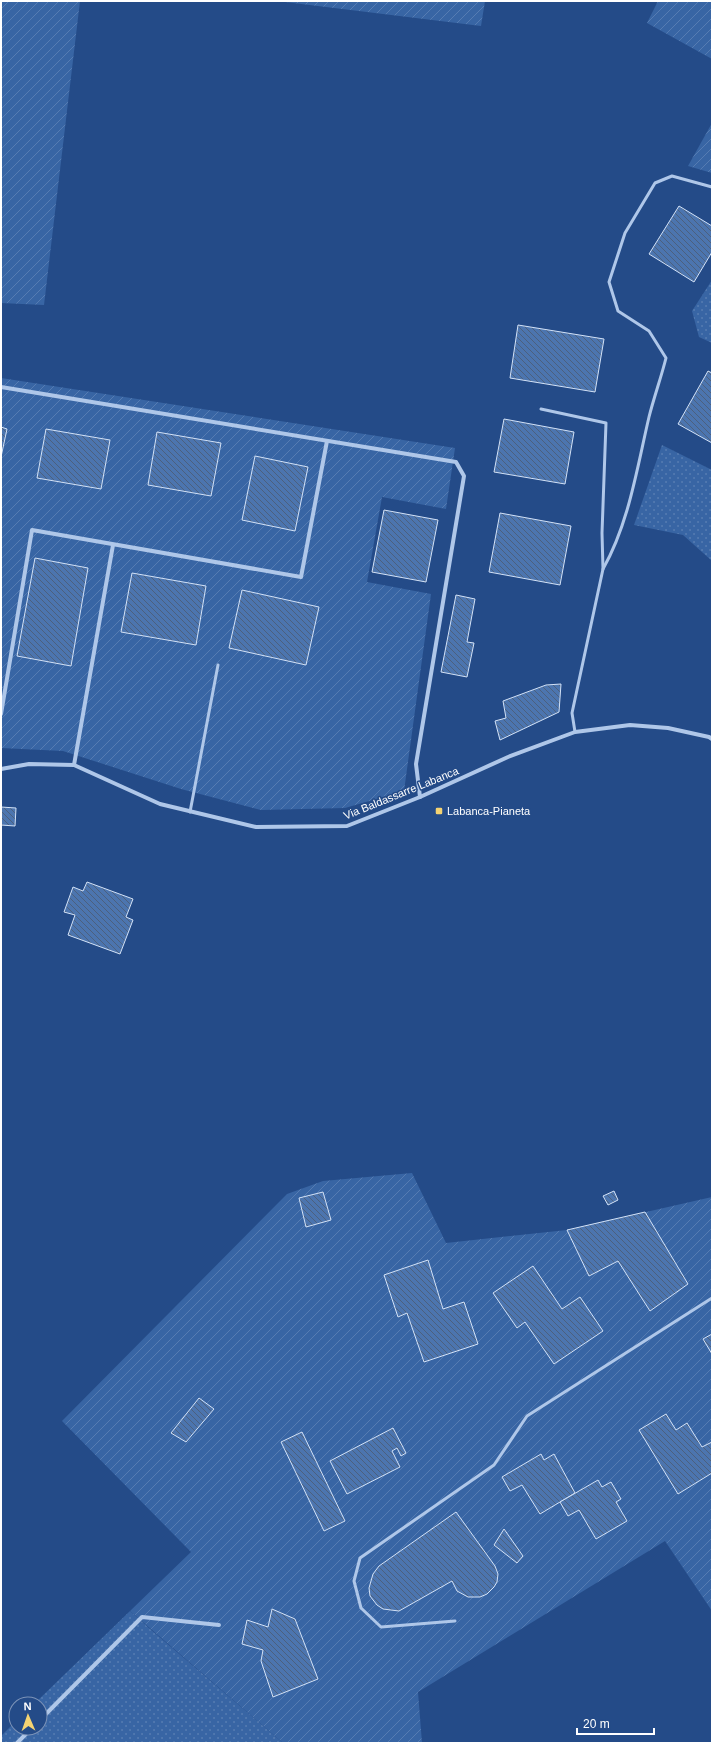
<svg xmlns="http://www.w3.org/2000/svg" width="713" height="1744" font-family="Helvetica,sans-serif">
<defs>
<pattern id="grass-dots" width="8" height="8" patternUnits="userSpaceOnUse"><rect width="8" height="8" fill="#3865a4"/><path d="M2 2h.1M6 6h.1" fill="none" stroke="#567cb2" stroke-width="1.8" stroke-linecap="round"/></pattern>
<pattern id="garden-furrows" width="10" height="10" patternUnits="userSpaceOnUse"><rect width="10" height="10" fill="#3865a4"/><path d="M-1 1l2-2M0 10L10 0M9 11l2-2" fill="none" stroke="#567cb2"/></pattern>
<pattern id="building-back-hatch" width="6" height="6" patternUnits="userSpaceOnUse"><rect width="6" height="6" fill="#4c75af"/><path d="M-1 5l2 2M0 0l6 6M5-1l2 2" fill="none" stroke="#4c607e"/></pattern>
</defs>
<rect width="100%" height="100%" fill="#244b88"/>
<g fill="url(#grass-dots)">
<polygon points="712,280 712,343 699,337 692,311"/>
<polygon points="662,445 712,470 712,561 683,535 634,525"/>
<polygon points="130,1611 149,1628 283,1743 1,1743 1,1736 16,1721 16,1728 40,1728 40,1704 34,1704"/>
</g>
<g fill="url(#garden-furrows)">
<polygon points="1,1 80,1 44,305 1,303"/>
<polygon points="277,1 485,1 481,26"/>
<polygon points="658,1 712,1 712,59 647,23"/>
<polygon points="712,123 712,173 688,166"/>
<polygon points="1,378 455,448 446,509 382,497 367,582 431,594 404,791 345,808 261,810 181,789 63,751 1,748"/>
<polygon points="412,1173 446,1243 567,1230 712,1197 712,1611 665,1541 418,1692 422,1743 283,1743 130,1611 191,1552 62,1421 287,1194 323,1181"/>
</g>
<g fill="url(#building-back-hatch)" stroke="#d3e2f7">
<polygon points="679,206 712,226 712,252 694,282 649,254"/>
<polygon points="518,325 604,339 595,392 510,378"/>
<polygon points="708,371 712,373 712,443 678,424"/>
<polygon points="504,419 574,432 565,484 494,472"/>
<polygon points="1,427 7,429 1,457"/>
<polygon points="46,429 110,440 101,489 37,478"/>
<polygon points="157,432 221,443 211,496 148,485"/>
<polygon points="255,456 308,467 295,531 242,520"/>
<polygon points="384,510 438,520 426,582 372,572"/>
<polygon points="500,513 571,526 560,585 489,572"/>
<polygon points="35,558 88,568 71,666 17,656"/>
<polygon points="132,573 206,586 196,645 121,632"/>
<polygon points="242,590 319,607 306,665 229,648"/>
<polygon points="456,595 475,599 467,642 474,643 467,677 441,672"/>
<polygon points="561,684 559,712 500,740 495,721 506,718 503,701 546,685"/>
<polygon points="1,807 16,808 15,826 1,825"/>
<polygon points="87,882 133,899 126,917 133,920 120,954 68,935 75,915 64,912 73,887 83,891"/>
<polygon points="614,1191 618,1200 608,1205 603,1196"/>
<polygon points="323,1192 331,1220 306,1227 299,1198"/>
<polygon points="645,1212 688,1284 650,1311 618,1261 589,1276 567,1230"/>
<polygon points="428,1260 443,1309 464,1302 478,1344 424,1362 407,1313 398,1317 384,1275"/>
<polygon points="533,1266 562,1309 580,1297 603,1331 554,1364 525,1322 517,1328 493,1293"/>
<polygon points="712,1334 712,1354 703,1339"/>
<polygon points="199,1398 214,1409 186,1442 171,1433"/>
<polygon points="666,1414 676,1430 687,1423 702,1447 712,1442 712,1473 678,1494 639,1430"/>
<polygon points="393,1428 406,1453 401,1456 397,1448 392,1451 400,1467 347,1494 330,1461"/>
<polygon points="302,1432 345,1521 324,1531 281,1442"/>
<polygon points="541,1454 544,1460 554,1454 575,1493 540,1514 522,1485 510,1491 502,1477"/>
<polygon points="598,1480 602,1487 611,1482 621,1499 616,1502 627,1521 596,1539 579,1510 568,1516 560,1502"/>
<polygon points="456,1512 495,1566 498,1574 497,1582 494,1587 487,1594 480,1597 468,1597 457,1591 452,1581 399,1611 383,1609 377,1605 370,1596 369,1588 373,1574 379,1566"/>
<polygon points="504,1529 523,1556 517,1563 494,1545"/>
<polygon points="272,1609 295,1619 318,1679 273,1697 261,1661 263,1650 242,1644 247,1620 268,1627"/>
</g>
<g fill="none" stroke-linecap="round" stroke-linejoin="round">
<g stroke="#afc7e9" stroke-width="3">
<polyline points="541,409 606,423 602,533 603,569 572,713 575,732"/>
<path d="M 603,569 C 629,523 637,468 649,417 C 654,397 661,378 666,358 L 649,331 L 618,311 L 609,282 L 625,233 L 655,183 L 672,176 L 712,187"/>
<polyline points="190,812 218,665"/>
<polyline points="455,1621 381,1627 361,1608 354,1581 360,1558 494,1465 527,1416 712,1298"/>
</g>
<g stroke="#afc7e9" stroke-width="4">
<polyline points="1,387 456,462 464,476 416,764 420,797"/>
<polyline points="1,714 32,530 301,577 327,441"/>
<polyline points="74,765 113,545"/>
<polyline points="1,769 29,764 74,765 160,804 256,827 347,826 420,797 508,757 575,732 630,725 668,728 709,737 712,739"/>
<polyline points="40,1720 142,1617 219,1625"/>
<polyline points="17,1743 32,1728"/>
</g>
</g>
<rect fill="#f4d372" stroke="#244b88" stroke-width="1.5" x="435" y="807" width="8" height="8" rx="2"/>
<g text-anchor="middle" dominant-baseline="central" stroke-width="3" stroke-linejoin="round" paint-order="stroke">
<g font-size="11" fill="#fff" stroke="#244b88">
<text transform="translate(401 793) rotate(-22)">Via Baldassarre Labanca</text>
</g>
<g font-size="11" fill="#fff" stroke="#244b88" text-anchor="start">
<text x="447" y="811">Labanca-Pianeta</text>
</g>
</g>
<rect width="713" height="1744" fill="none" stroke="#ffffff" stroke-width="4"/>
<g transform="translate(28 1716) rotate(358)"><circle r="19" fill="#244b88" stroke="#7c93b8"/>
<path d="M0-3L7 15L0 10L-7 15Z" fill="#f4d372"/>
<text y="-6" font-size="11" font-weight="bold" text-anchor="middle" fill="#ffffff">N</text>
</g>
<path d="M577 1728v6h77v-6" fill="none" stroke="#ffffff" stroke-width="2"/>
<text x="583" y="1728" font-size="12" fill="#ffffff" stroke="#244b88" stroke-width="3" paint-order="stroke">20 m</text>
</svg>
